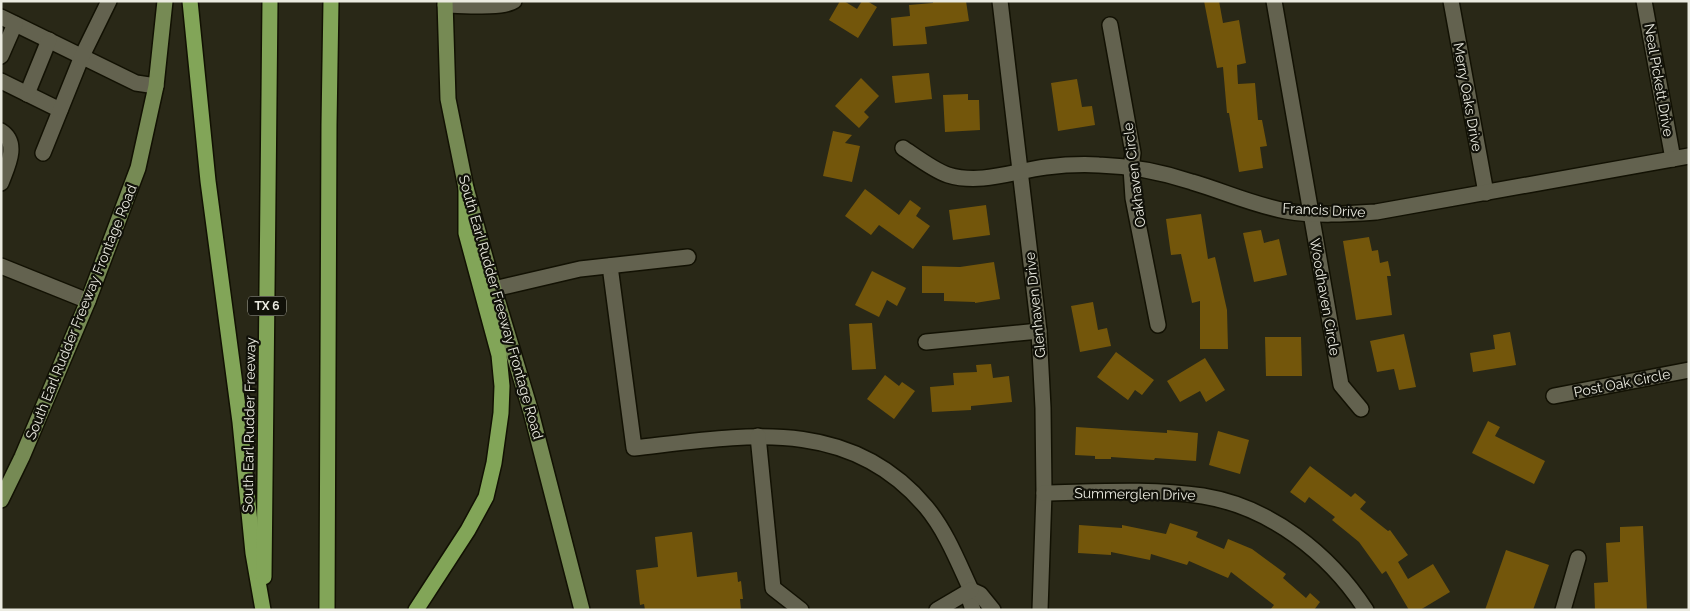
<svg xmlns="http://www.w3.org/2000/svg" width="1690" height="611" font-family="Raleway,sans-serif">
<rect width="100%" height="100%" fill="#292817"/>
<g fill="#73560b">
<polygon points="840,1 844,1 857,9 862,1 867,1 877,7 858,38 829,20"/>
<polygon points="933,1 966,1 969,21 925,27 927,44 893,46 891,18 910,16 909,5 933,3"/>
<polygon points="1204,1 1219,1 1223,23 1239,20 1246,63 1237,65 1238,84 1255,83 1258,120 1262,120 1267,146 1260,147 1263,168 1239,172 1229,113 1227,113 1223,67 1217,68"/>
<polygon points="929,73 932,99 895,103 892,76"/>
<polygon points="861,78 879,96 864,112 869,117 859,128 835,106"/>
<polygon points="1077,79 1082,107 1092,106 1095,125 1058,131 1051,83"/>
<polygon points="968,94 968,100 979,100 980,130 945,132 943,95"/>
<polygon points="833,131 852,135 845,143 860,146 852,182 823,176"/>
<polygon points="865,189 899,215 910,200 921,208 916,216 930,226 913,249 879,225 871,235 845,216"/>
<polygon points="986,205 990,235 953,240 949,210"/>
<polygon points="1201,214 1208,259 1215,257 1227,310 1228,349 1200,349 1200,301 1192,303 1181,254 1171,255 1166,219"/>
<polygon points="1261,230 1264,243 1279,239 1287,275 1254,282 1243,233"/>
<polygon points="1369,237 1372,251 1378,250 1380,263 1388,261 1391,276 1387,276 1392,315 1356,320 1343,241"/>
<polygon points="994,262 1000,299 975,303 975,302 944,301 944,293 922,293 922,266 960,267"/>
<polygon points="872,271 906,288 897,306 887,300 879,317 855,305"/>
<polygon points="1093,302 1098,330 1107,328 1111,346 1080,352 1071,306"/>
<polygon points="872,323 876,369 852,370 849,324"/>
<polygon points="1510,332 1516,365 1473,372 1470,353 1495,349 1493,335"/>
<polygon points="1404,334 1416,387 1399,390 1394,369 1377,372 1370,341"/>
<polygon points="1265,337 1301,337 1302,376 1266,376"/>
<polygon points="1116,352 1154,380 1142,395 1135,390 1128,400 1097,377"/>
<polygon points="1205,358 1225,390 1206,402 1200,391 1180,402 1167,381"/>
<polygon points="991,364 993,378 1009,376 1012,402 971,406 971,410 932,412 930,387 954,385 953,373 977,372 976,365"/>
<polygon points="885,375 899,386 902,382 915,391 894,419 867,399"/>
<polygon points="1488,421 1500,427 1495,436 1545,461 1534,484 1472,453"/>
<polygon points="1076,427 1167,433 1167,430 1198,433 1196,461 1155,458 1154,460 1111,457 1111,459 1095,459 1095,456 1075,455"/>
<polygon points="1218,431 1249,440 1240,474 1209,465"/>
<polygon points="1310,466 1351,497 1355,493 1366,502 1360,509 1388,531 1390,530 1408,555 1398,562 1408,579 1433,564 1450,592 1420,610 1409,610 1386,571 1382,574 1359,542 1332,520 1335,517 1309,497 1305,503 1290,492"/>
<polygon points="1170,523 1198,532 1196,537 1224,549 1228,539 1252,549 1286,574 1283,578 1306,598 1310,593 1320,602 1314,610 1270,610 1274,605 1231,572 1228,578 1189,561 1187,565 1151,554 1150,560 1111,552 1111,555 1078,553 1079,525 1122,528 1122,525 1166,534"/>
<polygon points="1643,526 1647,610 1595,610 1594,583 1608,582 1606,543 1620,542 1620,527"/>
<polygon points="692,532 697,577 737,572 738,582 741,581 743,599 740,599 741,610 645,610 644,604 640,605 636,570 658,567 655,537"/>
<polygon points="1506,550 1549,565 1533,610 1485,610"/>
</g>
<g fill="none" stroke-linecap="round" stroke-linejoin="round">
<defs>
<g id="minor">
<polyline points="1000,1 1039,331 1043,408 1044,493 1040,610"/>
<polyline points="1274,1 1341,385 1361,409"/>
<polyline points="1451,1 1486,193"/>
<polyline points="1644,1 1673,159"/>
<path d="M 445,5 C 460,5 503,9 514,1"/>
<polyline points="1,17 136,83 156,86"/>
<polyline points="1110,25 1133,153 1131,168 1133,198 1158,325"/>
<polyline points="1,56 15,24"/>
<polyline points="1,81 60,110"/>
<polyline points="27,94 49,40"/>
<path d="M 1,131 C 20,143 7,167 1,183"/>
<path d="M 903,148 C 915,156 935,171 948,175 C 981,185 1014,171 1046,167 C 1063,165 1081,164 1099,165 C 1130,166 1162,172 1192,182 C 1223,191 1253,205 1286,211 C 1315,216 1347,214 1376,212 L 1689,156"/>
<polyline points="43,153 82,56 109,1"/>
<polyline points="1,266 88,301"/>
<path d="M 610,266 L 634,448 C 740,436 848,414 926,507 C 946,531 958,562 971,590 L 970,601 L 973,610"/>
<polyline points="494,289 580,269 688,257"/>
<polyline points="926,342 1039,331"/>
<polyline points="1554,396 1689,370"/>
<polyline points="758,436 773,588 801,610"/>
<path d="M 1044,493 C 1096,492 1150,488 1203,496 C 1270,507 1329,553 1366,610"/>
<polyline points="971,590 980,594 993,610"/>
<polyline points="937,610 971,590"/>
<polyline points="1563,610 1578,558"/>
</g>
<g id="major">
<polyline points="445,1 448,99 466,188 494,289 531,412 582,610"/>
<polyline points="1,500 22,457 88,301 138,168 156,86 165,1"/>
</g>
<g id="highway">
<polyline points="190,1 208,181 240,422 253,553 263,610"/>
<polyline points="264,577 270,1"/>
<polyline points="327,610 329,124 331,1"/>
<polyline points="416,610 468,530 486,497 494,463 501,413 502,386 499,355 466,233 466,188"/>
</g>
</defs>
<use href="#minor" stroke="#121103" stroke-width="18"/>
<use href="#major" stroke="#121103" stroke-width="18"/>
<use href="#highway" stroke="#121103" stroke-width="18"/>
<use href="#minor" stroke="#63624f" stroke-width="15"/>
<use href="#major" stroke="#768a54" stroke-width="15"/>
<use href="#highway" stroke="#82a558" stroke-width="15"/>
</g>
<g text-anchor="middle" dominant-baseline="central" stroke-width="4.5" stroke-linejoin="round" paint-order="stroke">
<rect fill="#111109" stroke="#aaaaa0" stroke-width="1" x="248" y="296.5" width="38" height="19" rx="4"/>
<g font-size="12" font-weight="bold" fill="#ebebe1">
<text x="267" y="306">TX 6</text>
</g>
<g font-size="14" fill="#ebebe1" stroke="#111109">
<text transform="translate(1659 80) rotate(80)">Neal Pickett Drive</text>
<text transform="translate(1468 97) rotate(80)">Merry Oaks Drive</text>
<text transform="translate(1134 175) rotate(-97)">Oakhaven Circle</text>
<text transform="translate(1324 210) rotate(3)">Francis Drive</text>
<text transform="translate(1325 297) rotate(80)">Woodhaven Circle</text>
<text transform="translate(1035 305) rotate(-96)">Glenhaven Drive</text>
<text transform="translate(501 307) rotate(74)">South Earl Rudder Freeway Frontage Road</text>
<text transform="translate(81 312) rotate(-68)">South Earl Rudder Freeway Frontage Road</text>
<text transform="translate(1622 383) rotate(-11)">Post Oak Circle</text>
<text transform="translate(249 425) rotate(-89)">South Earl Rudder Freeway</text>
<text transform="translate(1135 494) rotate(1)">Summerglen Drive</text>
</g>
</g>
<rect width="1690" height="611" fill="none" stroke="#ebebe1" stroke-width="5"/>
</svg>
